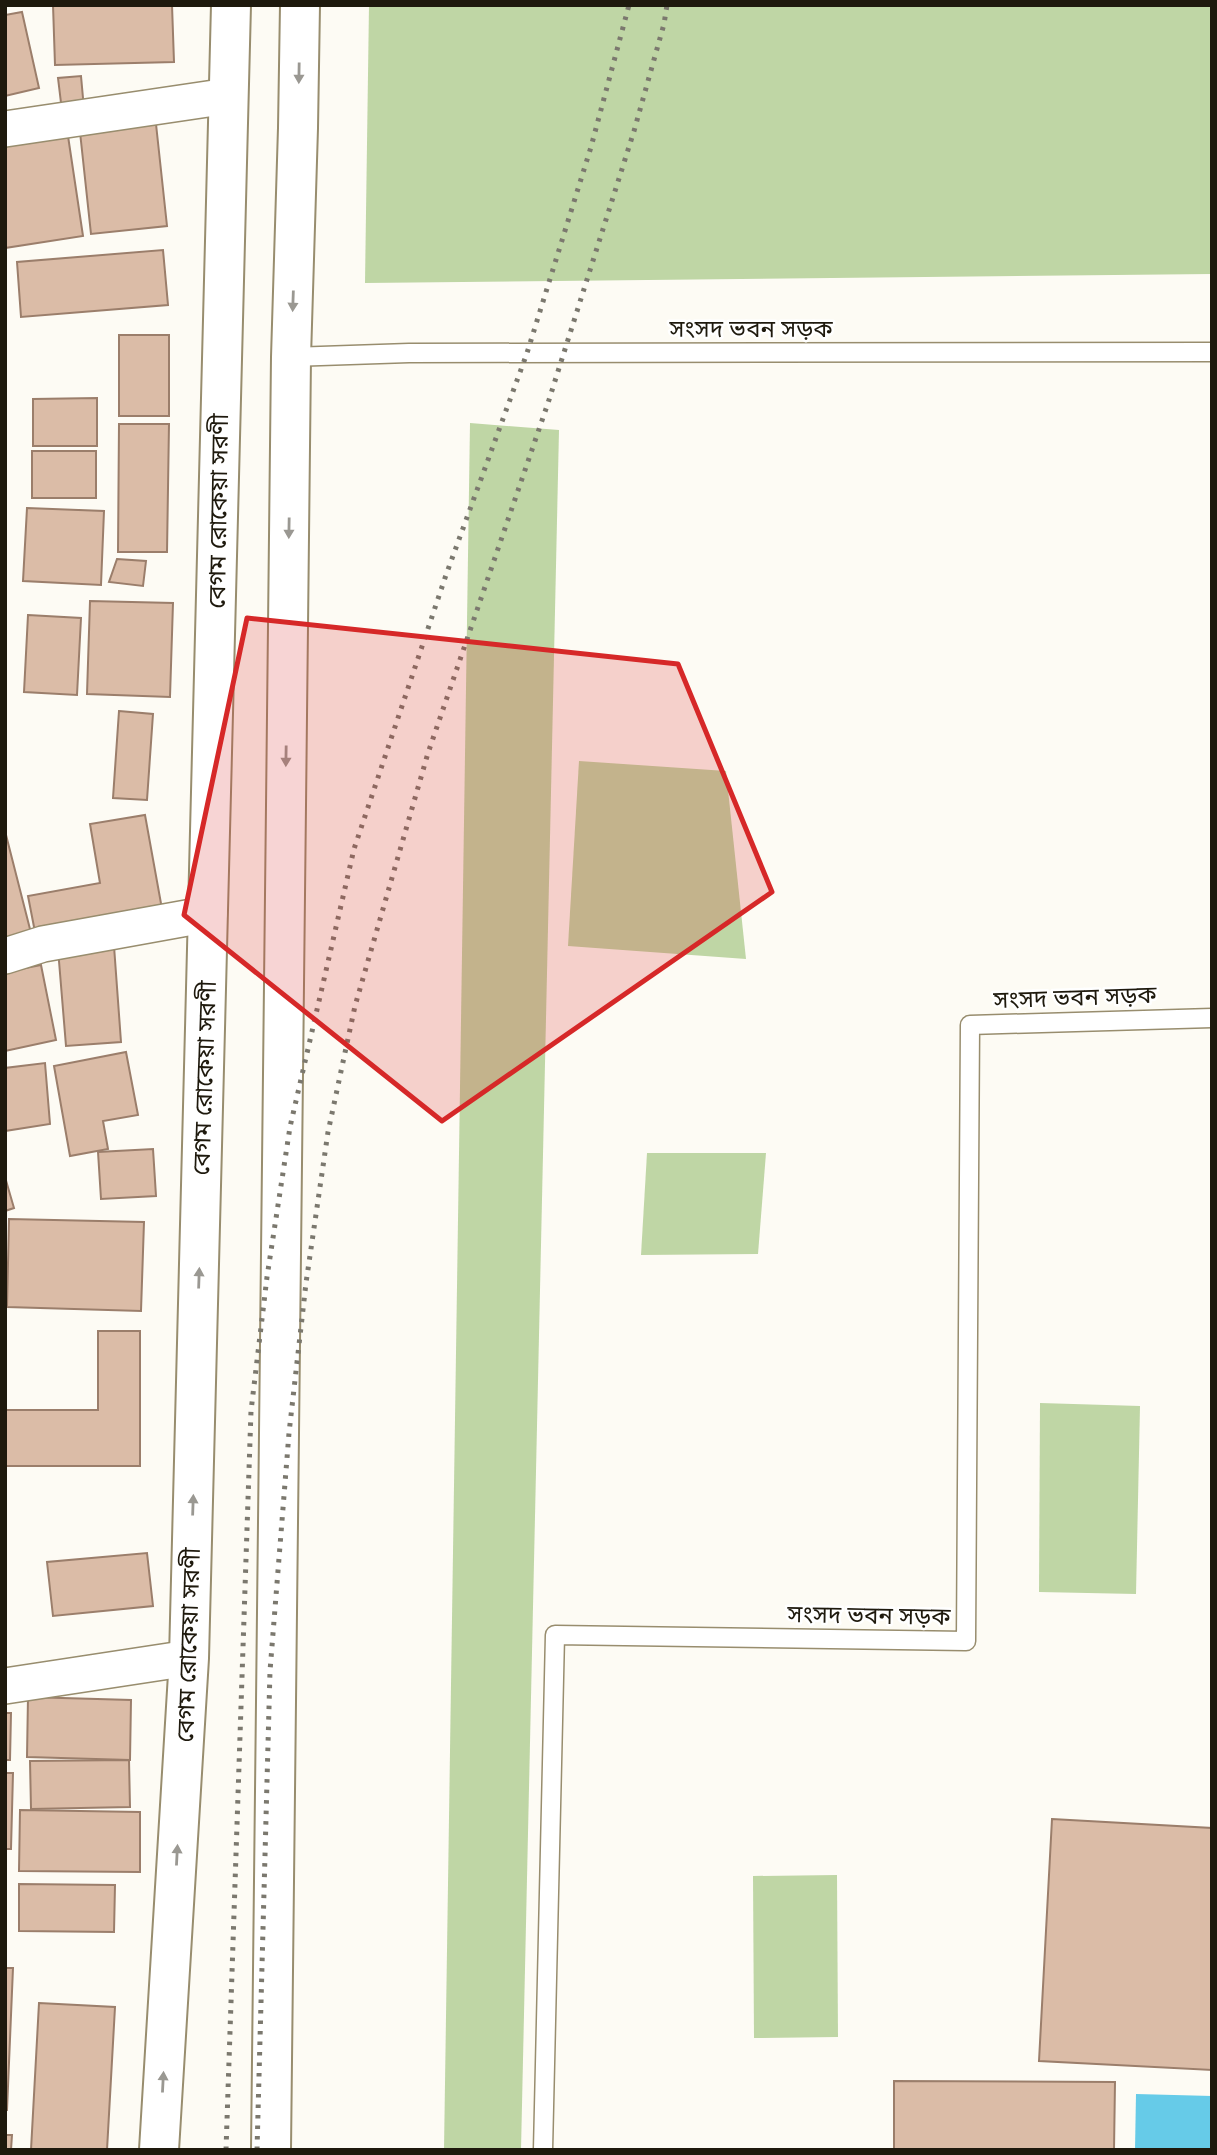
<svg xmlns="http://www.w3.org/2000/svg" width="1217" height="2155" font-family="Montserrat,'Noto Sans Bengali',sans-serif">
<rect width="100%" height="100%" fill="#fdfbf4"/>
<g fill="#bfd6a5">
<polygon points="369,5 1212,5 1212,274 365,283"/>
<polygon points="470,423 559,430 521,2150 444,2150"/>
<polygon points="579,761 726,771 746,959 568,946"/>
<polygon points="647,1153 766,1153 758,1254 641,1255"/>
<polygon points="1040,1403 1140,1406 1136,1594 1039,1592"/>
<polygon points="837,1875 838,2037 754,2038 753,1876"/>
</g>
<polygon fill="#66cbe8" points="1136,2094 1212,2096 1212,2150 1135,2150"/>
<g fill="#dbbca7" stroke="#9b7e6b" stroke-width="2">
<polygon points="53,5 172,5 174,62 55,65"/>
<polygon points="22,12 39,88 5,96 5,15"/>
<polygon points="81,76 84,109 62,111 58,78"/>
<polygon points="156,124 167,226 91,234 80,132"/>
<polygon points="68,136 83,236 5,248 5,145"/>
<polygon points="163,250 168,305 21,317 17,262"/>
<rect x="119" y="335" width="50" height="81"/>
<polygon points="97,398 97,446 33,446 33,399"/>
<polygon points="119,424 169,424 167,552 118,552"/>
<rect x="32" y="451" width="64" height="47"/>
<polygon points="27,508 104,511 101,585 23,581"/>
<polygon points="117,559 146,561 143,586 109,582"/>
<polygon points="90,601 173,603 170,697 87,694"/>
<polygon points="28,615 81,618 77,695 24,692"/>
<polygon points="119,711 153,714 147,800 113,798"/>
<polygon points="145,815 162,909 35,932 28,896 100,883 90,824"/>
<polygon points="5,831 31,933 5,939"/>
<polygon points="114,946 121,1042 66,1046 58,949"/>
<polygon points="41,965 56,1040 5,1051 5,972"/>
<polygon points="126,1052 138,1115 103,1121 108,1149 70,1156 54,1066"/>
<polygon points="45,1063 50,1124 5,1131 5,1068"/>
<polygon points="153,1149 156,1196 101,1199 98,1152"/>
<polygon points="5,1177 14,1208 5,1211"/>
<polygon points="9,1219 144,1222 141,1311 7,1307"/>
<polygon points="98,1331 140,1331 140,1466 5,1466 5,1410 98,1410"/>
<polygon points="147,1553 153,1606 53,1616 47,1562"/>
<polygon points="28,1697 131,1700 130,1760 27,1757"/>
<polygon points="5,1713 11,1713 10,1760 5,1760"/>
<polygon points="129,1760 130,1807 31,1809 30,1761"/>
<polygon points="5,1773 13,1773 11,1849 5,1849"/>
<polygon points="20,1810 140,1812 140,1872 19,1871"/>
<polygon points="1052,1819 1212,1828 1212,2070 1039,2061"/>
<polygon points="19,1884 115,1885 114,1932 19,1931"/>
<polygon points="5,1968 13,1968 7,2110 5,2110"/>
<polygon points="39,2003 115,2007 107,2150 31,2150"/>
<polygon points="894,2081 1115,2082 1114,2150 894,2150"/>
<polygon points="5,2135 12,2135 11,2150 5,2150"/>
</g>
<g fill="none" stroke-linecap="round" stroke-linejoin="round">
<defs>
<g id="lane">
<polyline points="291,357 409,353 1212,352"/>
<polyline points="543,2150 555,1635 966,1641 970,1025 1212,1018"/>
</g>
<g id="street">
<polyline points="5,129 228,96"/>
<polyline points="5,956 43,944 209,914"/>
<polyline points="5,1686 189,1658"/>
</g>
<g id="primary">
<polyline points="159,2150 189,1658 231,5"/>
<polyline points="271,2150 291,357 298,128 300,5"/>
</g>
</defs>
<use href="#lane" stroke="#988d6e" stroke-width="21"/>
<use href="#street" stroke="#988d6e" stroke-width="38"/>
<use href="#primary" stroke="#988d6e" stroke-width="42"/>
<use href="#lane" stroke="#fff" stroke-width="18"/>
<use href="#street" stroke="#fff" stroke-width="35"/>
<use href="#primary" stroke="#fff" stroke-width="38"/>
<g stroke="#7b786e" stroke-width="5" stroke-dasharray="3.5 7" stroke-linecap="butt">
<polyline points="226,2150 251,1411 267,1277 290,1127 354,849 446,575 527,353 591,147 629,5"/>
<polyline points="257,2150 270,1671 289,1433 306,1283 328,1132 355,1006 428,753 548,403 634,131 664,24 667,5"/>
</g>
</g>
<defs><path id="oneway-solid" d="M-6-.8H1V-3.2L6.5 0L1 3.2V.8H-6Z" transform="scale(1.75)"/></defs>
<g fill="#9a9892">
<use href="#oneway-solid" transform="translate(299 73) rotate(91)"/>
<use href="#oneway-solid" transform="translate(293 301) rotate(92)"/>
<use href="#oneway-solid" transform="translate(289 528) rotate(91)"/>
<use href="#oneway-solid" transform="translate(286 756) rotate(91)"/>
<use href="#oneway-solid" transform="translate(199 1278) rotate(-88)"/>
<use href="#oneway-solid" transform="translate(193 1505) rotate(-88)"/>
<use href="#oneway-solid" transform="translate(177 1855) rotate(-87)"/>
<use href="#oneway-solid" transform="translate(163 2082) rotate(-87)"/>
</g>
<path fill="#d62828" fill-opacity="0.2" stroke="#d62828" stroke-width="5" stroke-linejoin="round" d="M 247,618 L 678,664 L 772,892 L 442,1121 L 184,915 Z"/>
<g text-anchor="middle" dominant-baseline="central" stroke-width="5" stroke-linejoin="round" paint-order="stroke">
<g font-size="24" fill="#1e190d" stroke="#fff">
<text x="751" y="328">সংসদ ভবন সড়ক</text>
<text transform="translate(218 511) rotate(-89)">বেগম রোকেয়া সরণী</text>
<text transform="translate(1075 997) rotate(-2)">সংসদ ভবন সড়ক</text>
<text transform="translate(204 1078) rotate(-88)">বেগম রোকেয়া সরণী</text>
<text transform="translate(869 1615) rotate(1)">সংসদ ভবন সড়ক</text>
<text transform="translate(188 1645) rotate(-88)">বেগম রোকেয়া সরণী</text>
</g>
</g>
<rect width="1217" height="2155" fill="none" stroke="#1e190d" stroke-width="14"/>
</svg>
